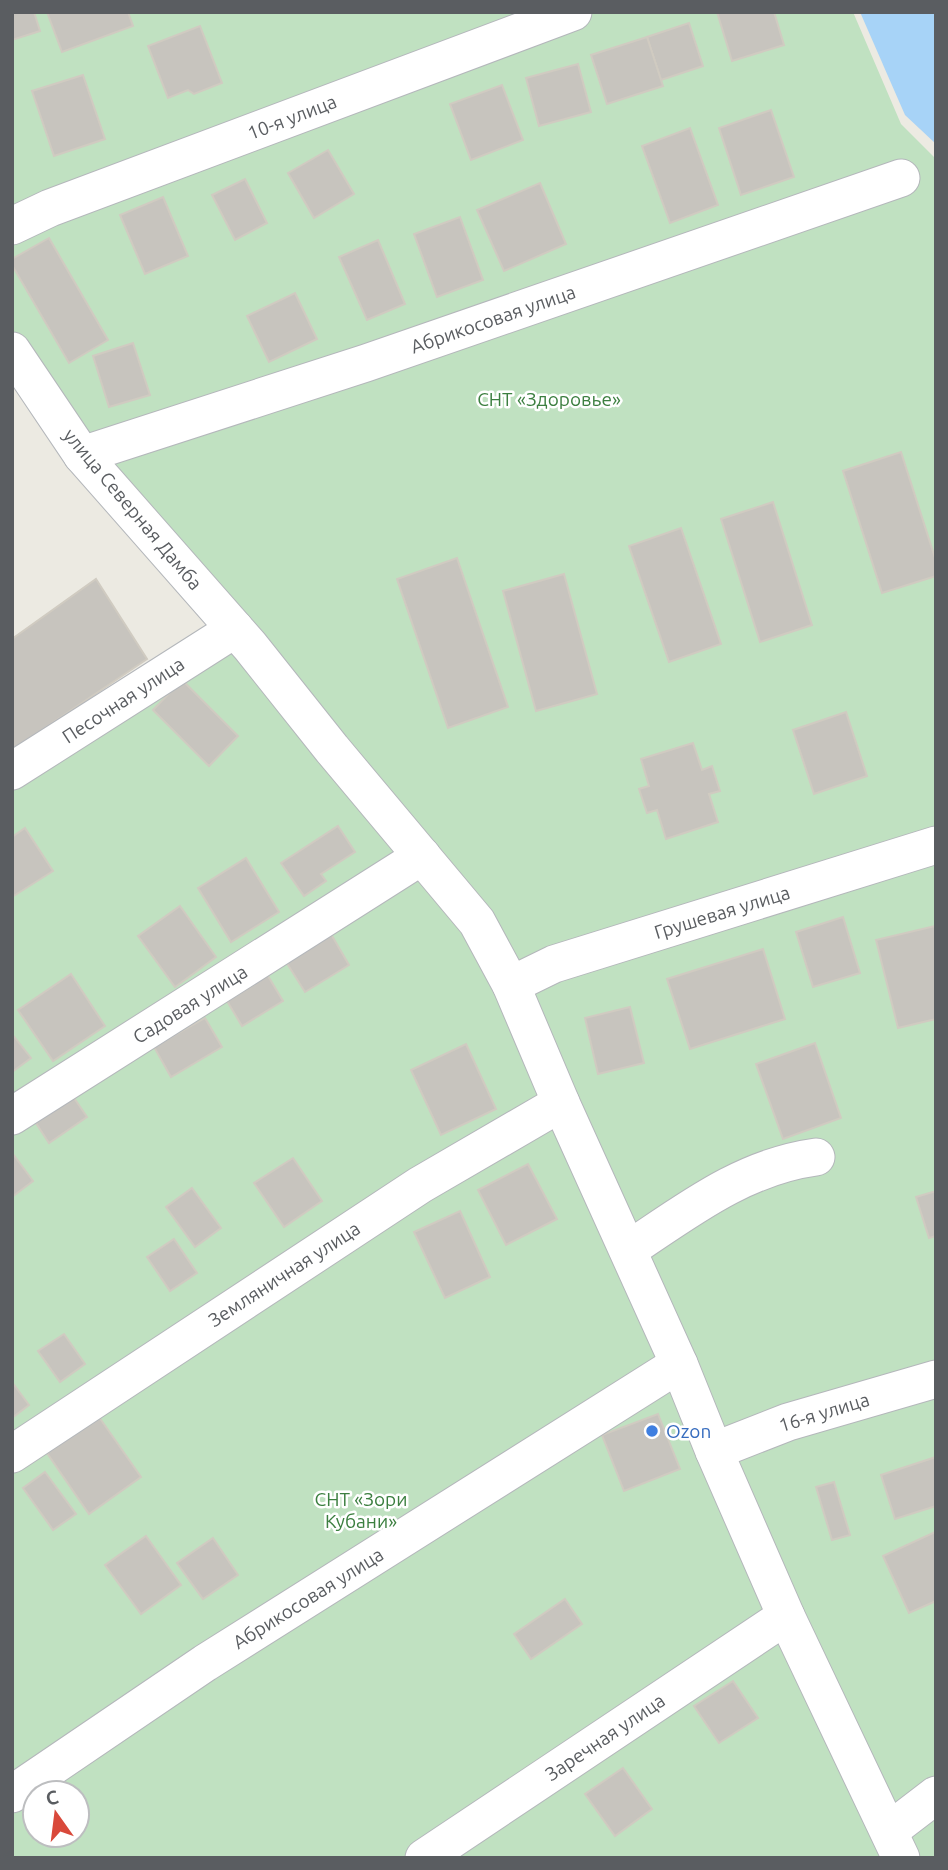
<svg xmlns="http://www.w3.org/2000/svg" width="948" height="1870" font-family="Ubuntu,sans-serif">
<rect width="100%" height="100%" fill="#eceae2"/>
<path fill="#c0e1c1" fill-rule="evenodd" d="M 12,12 L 853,12 L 901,124 L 936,159 L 936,1858 L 12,1858 L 12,773 L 234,629 L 12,351 ZM 35,1793 L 77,1793 L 77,1835 L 35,1835 Z"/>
<polygon fill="#a7d3f7" points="860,12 936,12 936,144 905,115"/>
<g fill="#c7c4be" stroke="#d0cbc1" stroke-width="2">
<polygon points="12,12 34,12 40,31 12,40"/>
<polygon points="47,12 128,12 133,26 62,52"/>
<polygon points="717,12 774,12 784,45 732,61"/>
<polygon points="689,23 703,66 661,80 647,37"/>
<polygon points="200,26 222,83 194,94 188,90 168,98 148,46"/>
<polygon points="647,37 663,86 607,104 591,55"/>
<polygon points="578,64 591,112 539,126 526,78"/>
<polygon points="83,75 105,139 54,156 32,91"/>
<polygon points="502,85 523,140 471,160 450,104"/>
<polygon points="771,110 794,177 741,195 719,128"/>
<polygon points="690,128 718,205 670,223 642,146"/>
<polygon points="328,150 354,194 314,218 288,173"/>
<polygon points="245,179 267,223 235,240 212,195"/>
<polygon points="540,183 566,244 504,271 477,210"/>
<polygon points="163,197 188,256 145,274 120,215"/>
<polygon points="460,217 483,280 437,297 414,234"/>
<polygon points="49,238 108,340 69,363 12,265 12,259"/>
<polygon points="378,240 405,304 367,320 339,257"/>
<polygon points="295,293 317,339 269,362 247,316"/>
<polygon points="133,343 150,395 109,407 93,356"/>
<polygon points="901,452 936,561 936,576 882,593 843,471"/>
<polygon points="773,502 812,625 760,642 721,519"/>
<polygon points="681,528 721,644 669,662 629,546"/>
<polygon points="457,558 508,707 448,728 397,579"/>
<polygon points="564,574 597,694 536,711 503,591"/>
<polygon points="96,579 147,659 12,750 12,639"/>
<polygon points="182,680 238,736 209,766 153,710"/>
<polygon points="846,712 867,776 814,794 793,730"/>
<polygon points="693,743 702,770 712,766 720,791 709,794 718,822 666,839 657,810 647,813 639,789 649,786 641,759"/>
<polygon points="338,826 355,852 321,874 326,881 304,896 281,863"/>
<polygon points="25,828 53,871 12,897 12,837"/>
<polygon points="246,858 279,912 231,942 198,888"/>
<polygon points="180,906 216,957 175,987 138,936"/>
<polygon points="843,917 860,973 813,987 796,932"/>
<polygon points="935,926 936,1019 898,1028 876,940"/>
<polygon points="328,929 349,965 305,992 283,957"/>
<polygon points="763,949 785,1019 690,1049 667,979"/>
<polygon points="265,971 283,1001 242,1026 224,996"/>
<polygon points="71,974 105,1026 53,1061 18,1010"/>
<polygon points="630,1007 644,1063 598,1074 585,1018"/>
<polygon points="205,1018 222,1047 171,1077 154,1047"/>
<polygon points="12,1034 31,1058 12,1072"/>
<polygon points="815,1043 841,1118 783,1139 756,1064"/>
<polygon points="466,1044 496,1109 441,1135 411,1070"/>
<polygon points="70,1092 87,1117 49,1143 32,1117"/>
<polygon points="13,1154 33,1181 12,1197 12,1155"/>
<polygon points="293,1158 322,1201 284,1227 254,1183"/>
<polygon points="528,1164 557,1219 506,1245 478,1190"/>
<polygon points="192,1188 221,1228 195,1247 166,1207"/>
<polygon points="936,1191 936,1236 929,1238 916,1197"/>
<polygon points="460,1211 490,1277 445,1298 414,1232"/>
<polygon points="174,1239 197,1273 170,1291 147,1257"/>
<polygon points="64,1334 85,1364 60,1382 38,1351"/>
<polygon points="12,1382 29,1405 12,1418"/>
<polygon points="658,1414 680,1469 624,1491 602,1435"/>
<polygon points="99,1417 141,1477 89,1514 47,1453"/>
<polygon points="936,1457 936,1506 895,1519 881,1475"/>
<polygon points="45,1472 76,1514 53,1530 23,1488"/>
<polygon points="834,1482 850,1535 832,1540 816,1487"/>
<polygon points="935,1532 936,1601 909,1613 883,1556"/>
<polygon points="146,1536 181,1585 141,1614 105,1565"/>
<polygon points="213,1538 238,1575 203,1599 177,1563"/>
<polygon points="565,1599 582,1624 531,1659 514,1634"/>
<polygon points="733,1681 758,1718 719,1743 694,1706"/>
<polygon points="623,1768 652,1809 615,1836 585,1794"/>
</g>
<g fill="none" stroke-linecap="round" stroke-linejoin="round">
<defs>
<g id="minor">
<polyline points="12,226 50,208 573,12"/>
<polyline points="12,351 82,455 250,646 332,749 477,922 511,985 561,1103 679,1364 714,1451 786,1616 901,1858"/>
<polyline points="82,455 366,363 901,178"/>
<polyline points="12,771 235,629"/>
<polyline points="511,985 554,964 936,845"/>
<polyline points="12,1116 422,856"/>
<path d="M 628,1250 C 688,1210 743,1167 816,1157"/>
<polyline points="714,1451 788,1422 936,1379"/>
<polyline points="12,1454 420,1185 561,1103"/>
<polyline points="12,1794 205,1663 679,1364"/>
<polyline points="889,1831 936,1795"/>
<polyline points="424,1858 786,1616"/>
</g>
</defs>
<use href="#minor" stroke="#b4b7bb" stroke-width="39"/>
<use href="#minor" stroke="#fff" stroke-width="37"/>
</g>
<circle fill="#3f7fe0" stroke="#fff" stroke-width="2.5" cx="652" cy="1431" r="7"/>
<g text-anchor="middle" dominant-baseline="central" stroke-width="5" stroke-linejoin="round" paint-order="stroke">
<g font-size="19" fill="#5a5d61" stroke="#fff">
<text transform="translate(292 117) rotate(-21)">10-я улица</text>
<text transform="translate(493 319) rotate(-19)">Абрикосовая улица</text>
<text transform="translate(133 509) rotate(50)">улица Северная Дамба</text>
<text transform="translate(123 700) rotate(-33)">Песочная улица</text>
<text transform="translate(722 912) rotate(-17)">Грушевая улица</text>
<text transform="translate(190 1004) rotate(-32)">Садовая улица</text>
<text transform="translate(284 1274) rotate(-33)">Земляничная улица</text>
<text transform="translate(824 1412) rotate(-17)">16-я улица</text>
<text transform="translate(308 1598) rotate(-32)">Абрикосовая улица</text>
<text transform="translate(605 1737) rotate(-34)">Заречная улица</text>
</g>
<g font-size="19" fill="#3c7f40" stroke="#fff">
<text x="549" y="399">СНТ «Здоровье»</text>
<text x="361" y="1499">СНТ «Зори<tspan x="361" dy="22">Кубани»</tspan></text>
</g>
<g font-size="19" fill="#366cbe" stroke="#fff" text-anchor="start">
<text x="666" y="1431">Ozon</text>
</g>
</g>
<rect width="948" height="1870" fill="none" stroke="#5a5d61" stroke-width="28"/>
<g transform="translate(56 1814) rotate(346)"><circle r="33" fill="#ffffff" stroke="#bdbec0" stroke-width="2"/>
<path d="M0-5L12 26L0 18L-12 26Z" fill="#d9493b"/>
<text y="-10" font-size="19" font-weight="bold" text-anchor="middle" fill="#5a5d61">С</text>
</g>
</svg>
